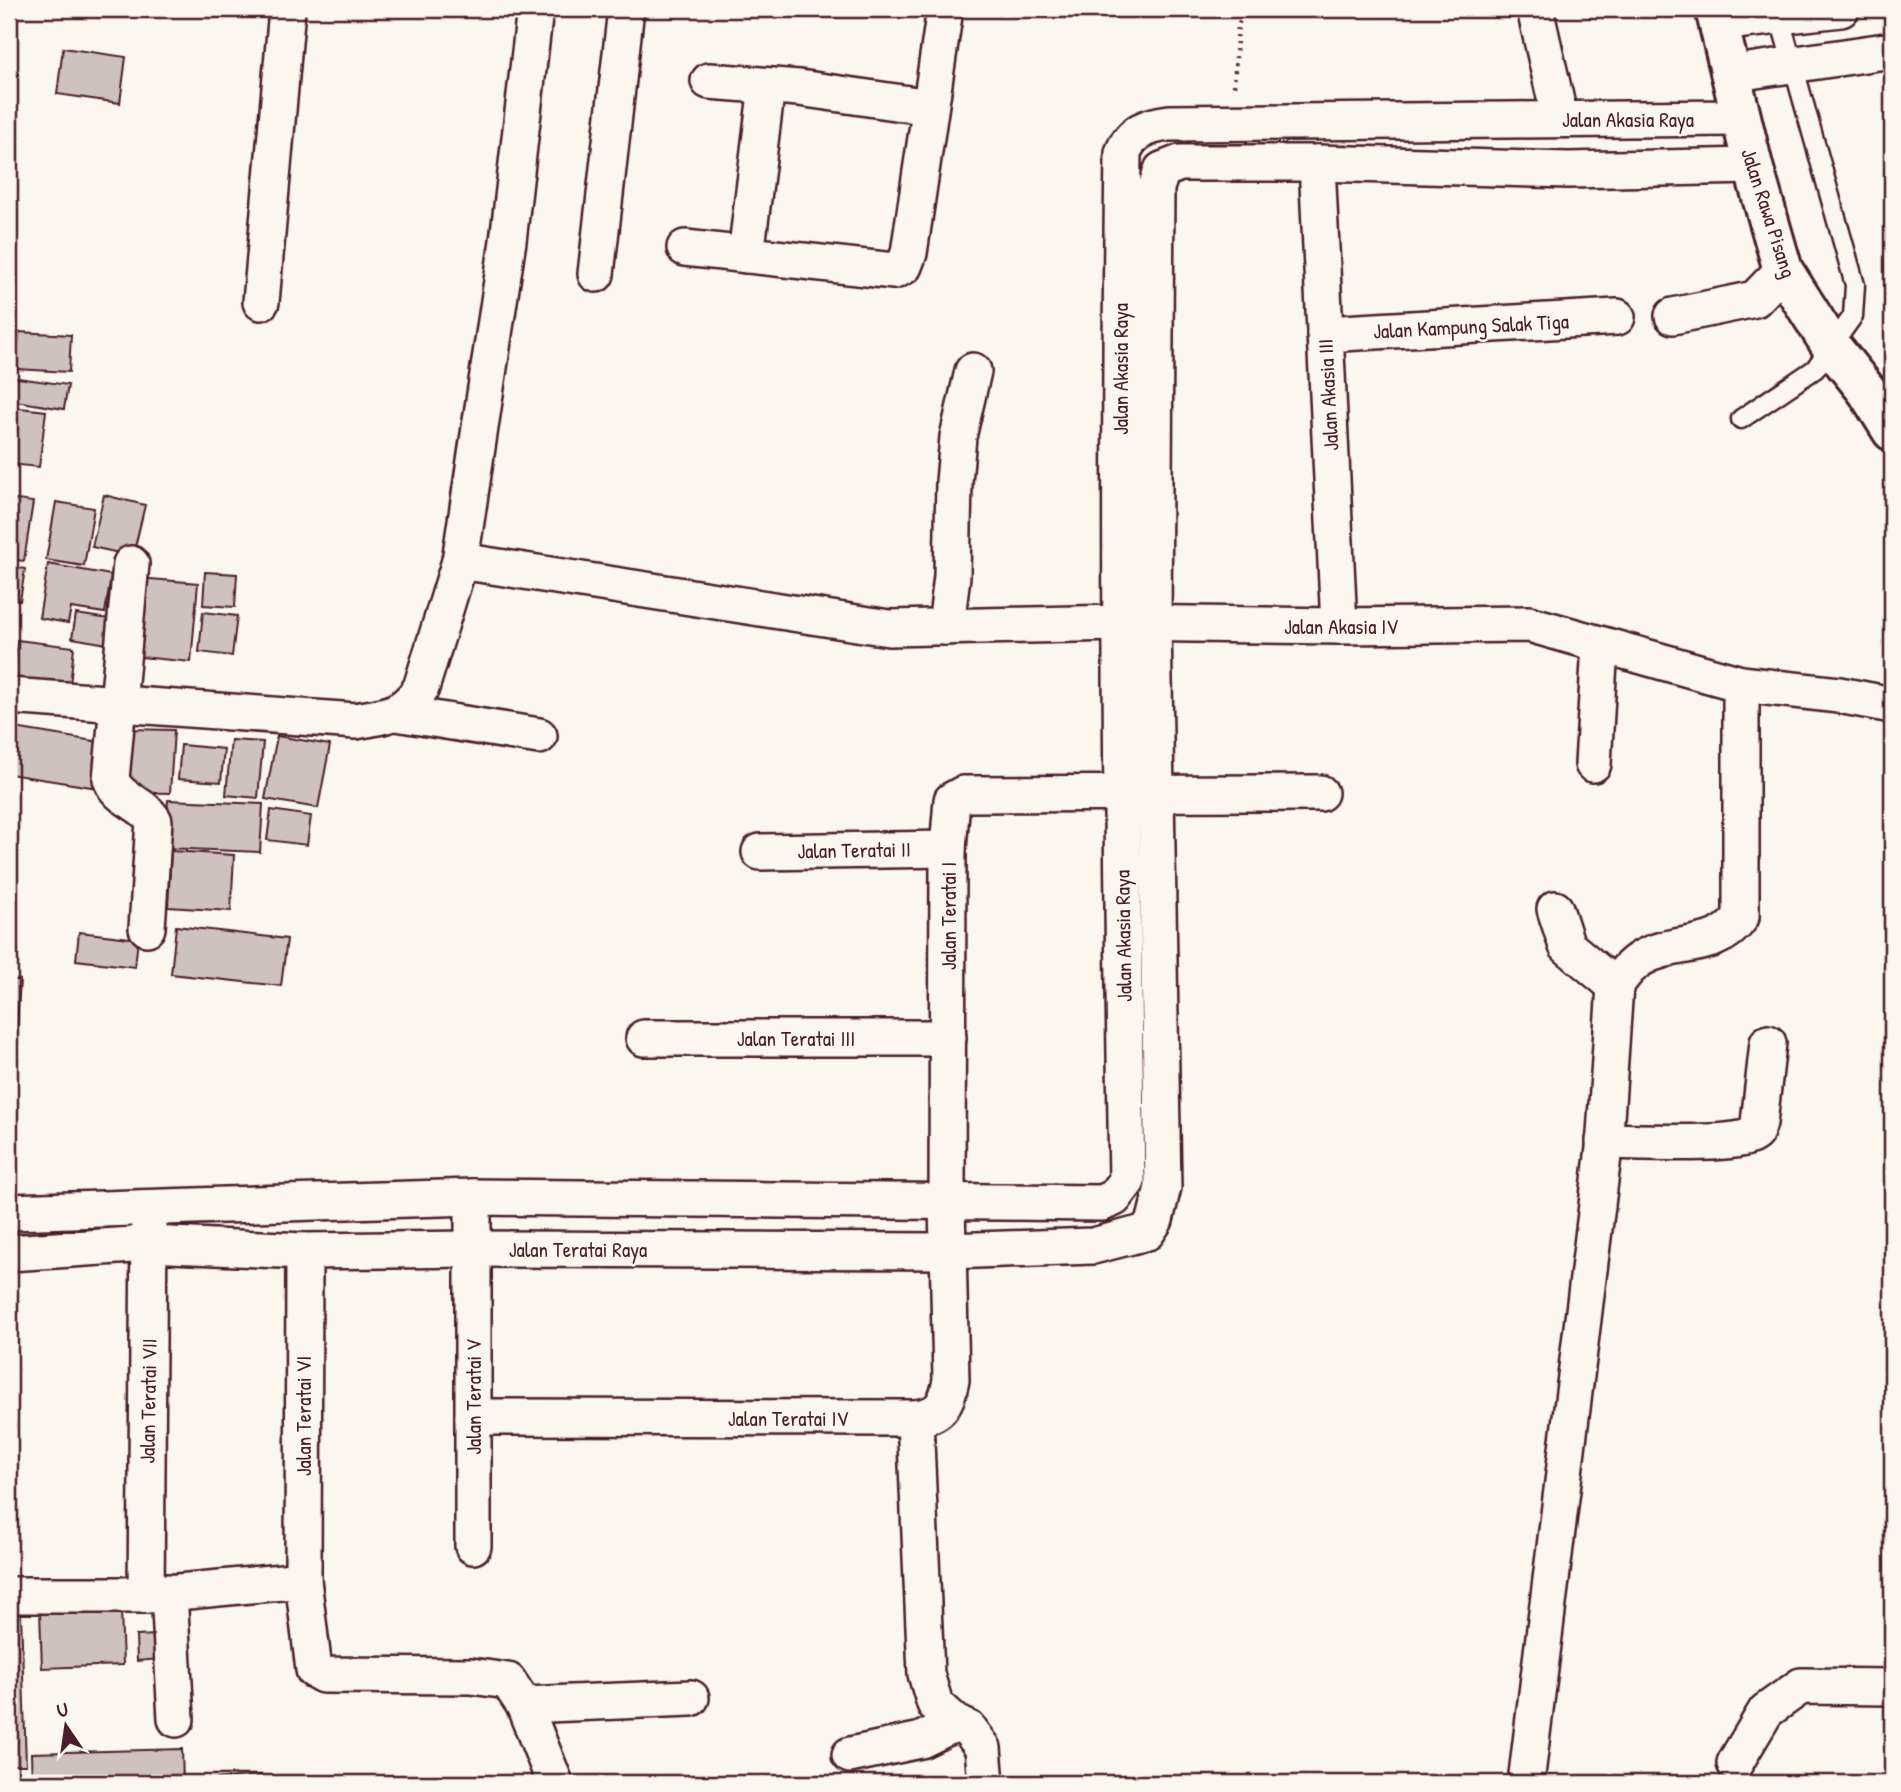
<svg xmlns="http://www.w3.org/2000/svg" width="1901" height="1792" font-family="'Patrick Hand',sans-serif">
<rect width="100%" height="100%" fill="#fbf7ec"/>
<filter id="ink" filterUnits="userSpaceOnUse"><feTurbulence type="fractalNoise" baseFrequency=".0143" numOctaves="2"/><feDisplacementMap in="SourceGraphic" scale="14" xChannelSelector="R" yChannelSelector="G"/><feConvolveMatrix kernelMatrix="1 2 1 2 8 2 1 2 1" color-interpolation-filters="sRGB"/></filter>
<g filter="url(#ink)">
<g fill="#cfc2bc" stroke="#4a1f2b" stroke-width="2">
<polygon points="63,48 126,57 120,103 57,94"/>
<polygon points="19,332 71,335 69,372 16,369"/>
<polygon points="11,377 68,385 64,409 9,400"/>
<polygon points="11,407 46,411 39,467 9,464"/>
<polygon points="104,495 145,505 133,556 92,547"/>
<polygon points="9,499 33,502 24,561 9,559"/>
<polygon points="56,502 94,508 84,566 46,560"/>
<polygon points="48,564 111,575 105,613 71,608 68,623 39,618"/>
<polygon points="9,566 25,569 20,601 9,599"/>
<polygon points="205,572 237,574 235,607 203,605"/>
<polygon points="138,578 198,583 191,662 131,656"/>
<polygon points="203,612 237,616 232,656 199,652"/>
<polygon points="76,614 116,620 113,645 72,638"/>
<polygon points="17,640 74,647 70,686 13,679"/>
<polygon points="9,727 106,743 98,788 9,774"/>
<polygon points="127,729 174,730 170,793 124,792"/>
<polygon points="277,736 330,745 318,808 265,799"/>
<polygon points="231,740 263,742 258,798 226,795"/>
<polygon points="181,745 224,749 221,782 178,779"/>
<polygon points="168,800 263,804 260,852 165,848"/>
<polygon points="271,810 311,816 307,845 267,840"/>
<polygon points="171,851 234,855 231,911 168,907"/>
<polygon points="176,926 287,939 281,986 171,974"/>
<polygon points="79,932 138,939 135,967 76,960"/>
<polygon points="9,979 20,980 16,1038 9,1038"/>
<polygon points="121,1609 123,1665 42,1668 40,1612"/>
<polygon points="9,1613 21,1613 26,1765 9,1765"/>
<polygon points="159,1635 160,1659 137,1661 136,1636"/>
<polygon points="182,1749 183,1783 32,1783 31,1753"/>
<polygon points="261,1775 261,1783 200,1783 200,1780"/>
</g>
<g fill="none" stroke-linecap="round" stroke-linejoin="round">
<defs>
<polyline id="lane" points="1741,419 1815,369 1853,316 1855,285 1778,12"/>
<g id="street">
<polyline points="1535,9 1560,119"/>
<polyline points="1718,23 1841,9"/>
<polyline points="1729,74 1892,50"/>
<polyline points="709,81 799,88 930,107"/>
<polyline points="1317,163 1339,626"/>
<polyline points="685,248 894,271 904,266 909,253 945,9"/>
<polyline points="746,255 767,86"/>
<polyline points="596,274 626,9"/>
<polyline points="261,302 287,9"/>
<polyline points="1673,316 1755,299 1783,270"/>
<polyline points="1325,334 1617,317"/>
<polyline points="460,561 889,628 1120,623 1339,626 1529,624 1741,684 1839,695 1892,705"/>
<path d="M 131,564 L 111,779 C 118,800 143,802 154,821 L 147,928"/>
<polyline points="946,627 952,576 954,482 958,437 973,371"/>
<path d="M 9,696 L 356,721 C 388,715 402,716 421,688 L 460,561 L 508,241 L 535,9"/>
<polyline points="396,713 539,736"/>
<polyline points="1593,764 1600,645"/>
<polyline points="760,852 948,849"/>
<polyline points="1555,909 1567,946 1615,986"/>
<polyline points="644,1038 948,1038"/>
<path d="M 1604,1141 C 1628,1141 1743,1148 1755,1133 C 1757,1131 1757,1127 1759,1123 L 1768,1043"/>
<polyline points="473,1197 473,1546"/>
<path d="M 9,1212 L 473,1197 L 1102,1203 L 1114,1198 L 1127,1181 C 1121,838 1118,496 1123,153 C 1131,131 1147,126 1169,123 L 1740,118"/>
<polyline points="304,1251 303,1580 314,1670 323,1675 471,1676 508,1681 524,1705 555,1783"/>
<polyline points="9,1253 149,1244 304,1251 473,1249 948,1251 1093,1246 1147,1232 1155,1220 1163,1187 1153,624 1156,188 1162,170 1180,163 1317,163 1568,170 1753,166"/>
<path d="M 473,1417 L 915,1418 C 940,1416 947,1404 951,1380 L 947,1203 L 948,849 L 952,800 L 963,794 L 1320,793"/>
<polyline points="915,1418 926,1674 935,1704 956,1723 969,1729 983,1748 986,1783"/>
<polyline points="169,1592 176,1719"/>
<polyline points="9,1595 146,1595 303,1580"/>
<polyline points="146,1595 149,1221"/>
<polyline points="524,1705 691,1698"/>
<polyline points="850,1755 921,1740 956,1723"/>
<polyline points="1735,1763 1766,1711 1801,1686 1892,1687"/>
<path d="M 1526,1783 L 1604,1148 L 1615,986 C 1623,975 1630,965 1642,958 C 1675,939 1717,952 1741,917 L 1741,684"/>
</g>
<polyline id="secondary" points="1715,9 1753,166 1783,270 1831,346 1867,391 1892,431"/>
</defs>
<use href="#lane" stroke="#4a1f2b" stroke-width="23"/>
<use href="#street" stroke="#4a1f2b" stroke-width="40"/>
<use href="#secondary" stroke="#4a1f2b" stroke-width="44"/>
<polyline stroke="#4a1f2b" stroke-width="4.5" stroke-dasharray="2 5" stroke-linecap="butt" points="1234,86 1238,25 1245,9"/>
<use href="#lane" stroke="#fbf7ec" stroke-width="18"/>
<use href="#street" stroke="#fbf7ec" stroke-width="35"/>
<use href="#secondary" stroke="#fbf7ec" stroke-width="38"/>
</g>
</g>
<g text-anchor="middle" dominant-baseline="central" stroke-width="5" stroke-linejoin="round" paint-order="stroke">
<g font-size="21" fill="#4a1f2b" stroke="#fbf7ec">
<text x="1628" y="119">Jalan Akasia Raya</text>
<text transform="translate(1769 213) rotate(72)">Jalan Rawa Pisang</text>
<text transform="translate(1471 326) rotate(-3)">Jalan Kampung Salak Tiga</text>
<text transform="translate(1120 369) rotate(-90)">Jalan Akasia Raya</text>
<text transform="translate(1328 395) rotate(-93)">Jalan Akasia III</text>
<text x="1341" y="626">Jalan Akasia IV</text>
<text transform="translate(854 850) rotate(-1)">Jalan Teratai II</text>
<text transform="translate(948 916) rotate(-90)">Jalan Teratai I</text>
<text transform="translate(1123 936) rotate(-91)">Jalan Akasia Raya</text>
<text x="796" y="1038">Jalan Teratai III</text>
<text x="578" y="1249">Jalan Teratai Raya</text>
<text transform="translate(473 1397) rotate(-90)">Jalan Teratai V</text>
<text transform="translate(148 1401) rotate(-89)">Jalan Teratai VII</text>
<text transform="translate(303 1416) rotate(-90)">Jalan Teratai VI</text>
<text x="788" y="1418">Jalan Teratai IV</text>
</g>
</g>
<rect width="1901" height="1792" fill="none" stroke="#fbf7ec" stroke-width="35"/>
<rect x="18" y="18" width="1866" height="1757" fill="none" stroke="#4a1f2b" stroke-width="2.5" filter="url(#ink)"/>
<g transform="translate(66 1726) rotate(347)" stroke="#fbf7ec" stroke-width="5" paint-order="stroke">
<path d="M0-5L12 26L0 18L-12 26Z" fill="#4a1f2b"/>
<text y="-10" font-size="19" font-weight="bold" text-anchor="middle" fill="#4a1f2b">U</text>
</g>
</svg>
